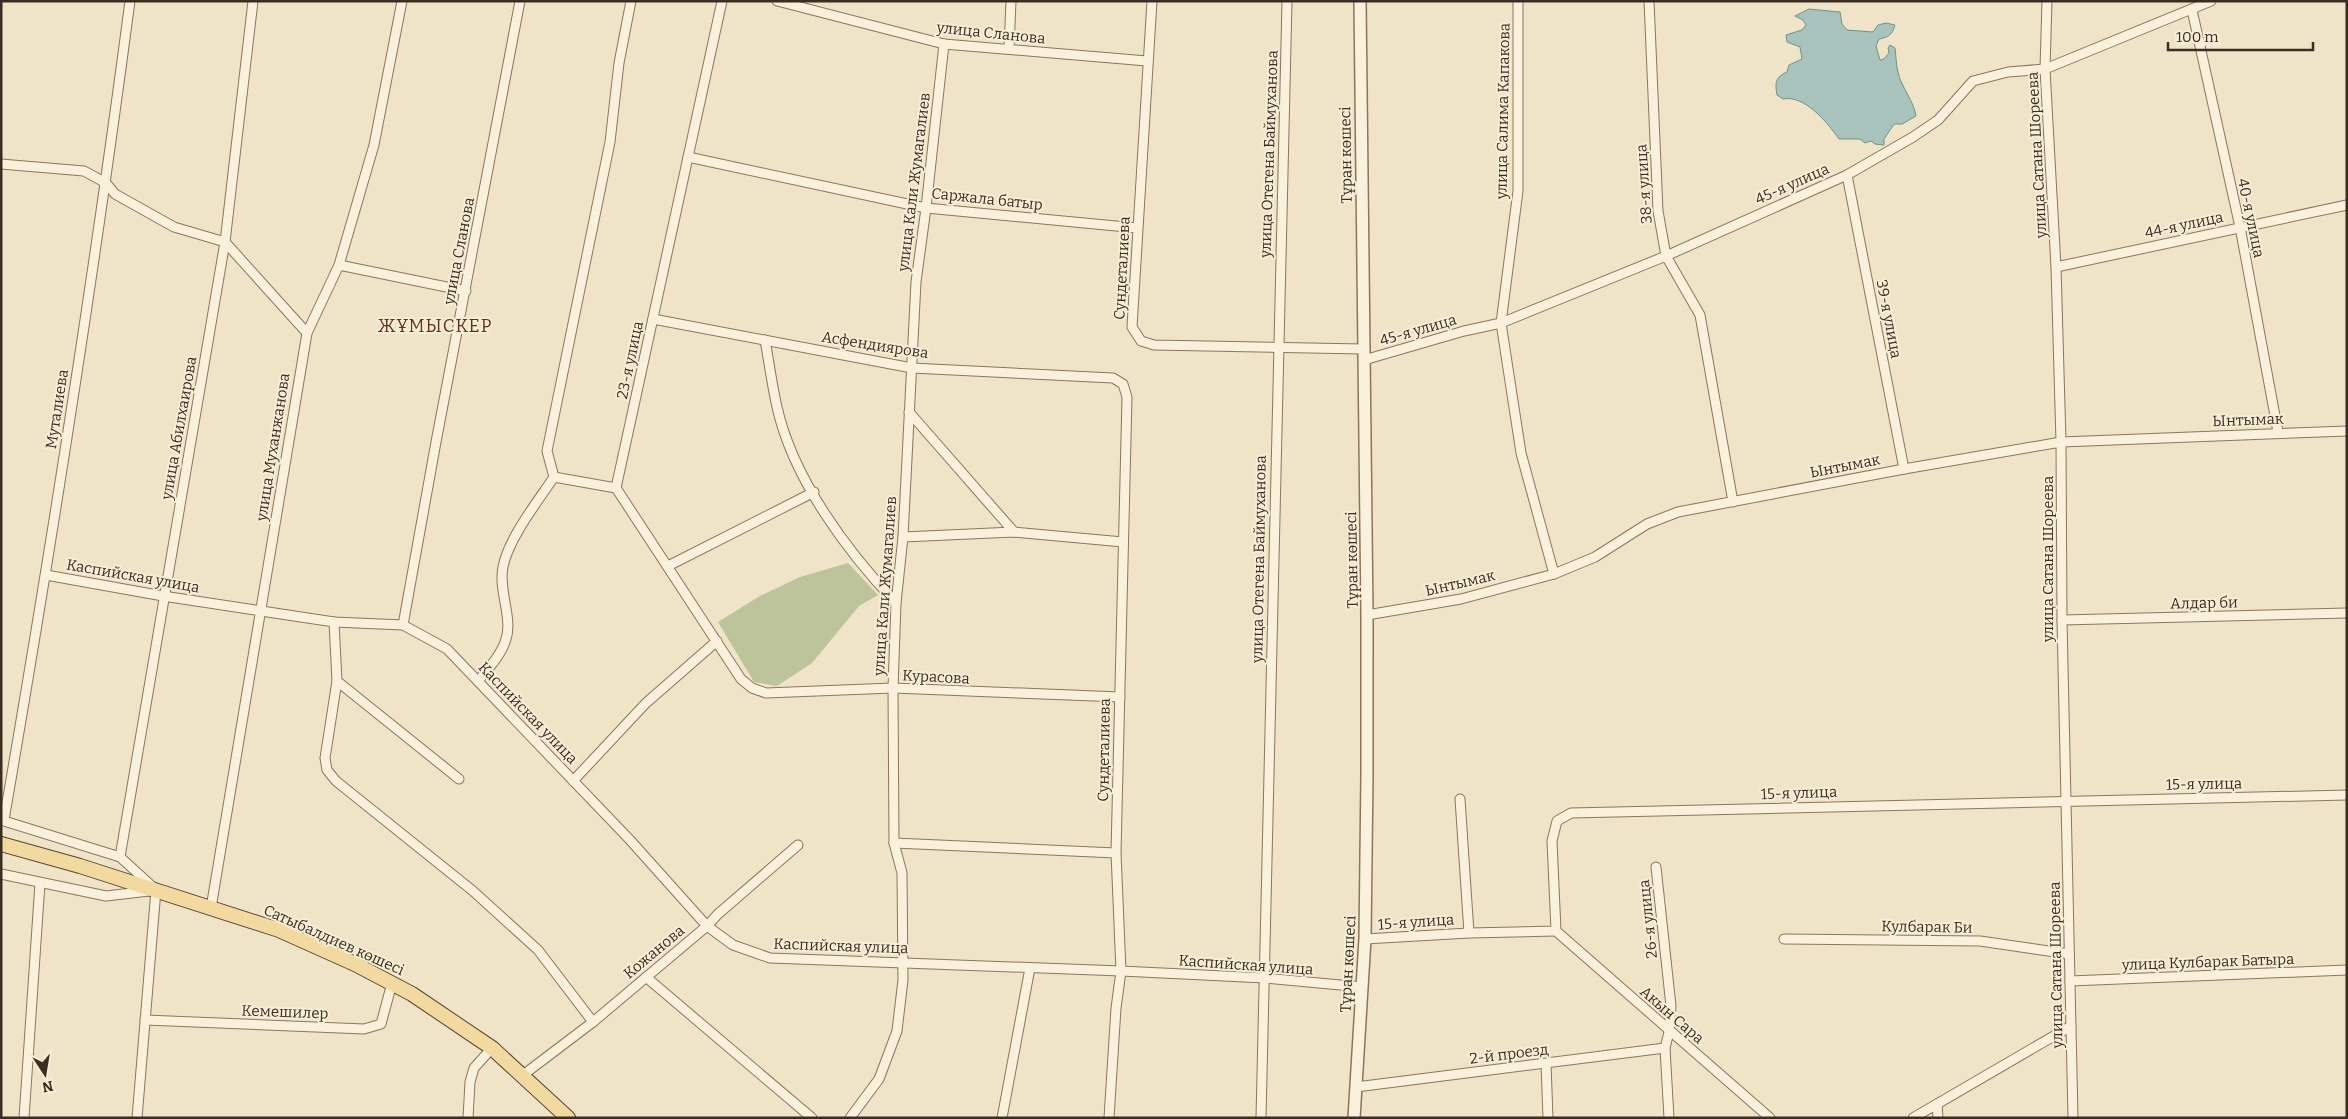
<svg xmlns="http://www.w3.org/2000/svg" width="2348" height="1119" viewBox="0 0 2348 1119" font-family="Bitter,serif">
  <style>
    .cemetery { fill: #bdc39a }
    .water { fill: #a8c3bb; stroke: #6f9289 }
    .lines { fill: none; stroke-linecap: round; stroke-linejoin: round }
    .minor-casing { stroke: #8b765c; stroke-width: 11 }
    .tertiary-casing { stroke: #8b765c; stroke-width: 14 }
    .primary-casing { stroke: #594430; stroke-width: 16 }
    .minor { stroke: #f9f1db; stroke-width: 9 }
    .tertiary { stroke: #f9f1db; stroke-width: 11 }
    .primary { stroke: #f1d9a0; stroke-width: 14 }
    .labels { text-anchor: middle; dominant-baseline: central; stroke-width: 4; stroke-linejoin: round; paint-order: stroke }
    .street-label { font-size: 15px; fill: #3b2e20; stroke: #f6eed7 }
    .quarter-label { font-size: 18px; letter-spacing: 1px; fill: #68301f; stroke: #f6eed7 }
  </style>
  <rect width="100%" height="100%" fill="#efe4c7"/>
  <path class="cemetery" d="M848,563L878,595L859,606L812,663L777,686L754,682L718,622L760,596L800,577Z"/>
  <path class="water" d="M1809,9L1840,12L1842,24L1847,30L1873,32L1878,25L1886,23L1895,25C1892,35 1889,37 1879,39L1876,46L1880,60L1884,59L1889,53L1888,48L1890,45L1895,48C1896,56 1896,64 1898,72C1901,87 1914,101 1916,116L1902,124H1894L1884,139V145L1875,144L1871,141L1865,143L1860,139H1839C1827,122 1805,95 1783,99L1777,95C1775,83 1775,77 1787,72L1789,65L1802,59L1800,47L1787,42L1786,35L1802,30L1806,25L1803,20L1795,16Z"/>
  <g class="lines">
    <defs>
      <g id="minor">
        <path d="M722,1L616,488L741,679L752,688L766,693L893,688L1120,697"/>
        <path d="M777,1L944,44L1147,61"/>
        <path d="M1152,1L1132,327L1141,341L1154,345L1363,349"/>
        <path d="M1518,1V191L1501,323L1521,453L1554,574"/>
        <path d="M1649,1L1658,211L1666,256L1700,315L1733,502"/>
        <path d="M2047,1L2045,69L2056,267L2061,442L2062,620L2073,1118"/>
        <path d="M2192,10L2240,227L2278,432"/>
        <path d="M1009,49L1011,1"/>
        <path d="M688,157L926,208L1137,228"/>
        <path d="M1,164L84,171L106,183L115,194L174,227L225,242L307,333"/>
        <path d="M1847,175L1904,469"/>
        <path d="M339,265L466,291"/>
        <path d="M2056,267L2347,205"/>
        <path d="M653,319L912,368L1113,378L1123,384L1127,397L1116,853L1121,971L1116,1008L1109,1118"/>
        <path d="M765,340C769,362 772,385 777,407C793,479 847,551 896,603"/>
        <path d="M1364,360L1464,331L1501,323L1666,256L1847,175L1913,137L1938,120L1973,81L2008,72L2045,69L2211,1"/>
        <path d="M909,412L1014,532"/>
        <path d="M554,477L547,451L610,142L619,63L631,1"/>
        <path d="M903,537L1014,532L1123,542"/>
        <path d="M668,566L814,492"/>
        <path d="M46,575L163,596L334,622L403,625L447,649L630,840L707,926L733,945L770,958L1121,971L1265,978L1362,987"/>
        <path d="M1367,615L1461,599L1554,574L1595,557L1647,524L1678,512L1904,469L2061,442L2347,431"/>
        <path d="M2062,620L2347,613"/>
        <path d="M334,622L337,681L459,779"/>
        <path d="M403,625L436,442L520,1"/>
        <path d="M337,681L325,758L327,770L336,781L473,891L538,950L593,1022"/>
        <path d="M478,681C488,669 502,654 506,639C513,618 498,590 503,567C508,539 538,501 554,477L616,488"/>
        <path d="M573,781L646,703L717,641"/>
        <path d="M1460,799L1469,933"/>
        <path d="M1,820L120,857L154,888"/>
        <path d="M4,820C51,548 94,275 130,1"/>
        <path d="M894,843L1116,853"/>
        <path d="M120,857L225,242L253,1"/>
        <path d="M1656,867L1671,1006L1669,1032L1665,1048L1669,1118"/>
        <path d="M1,874L106,896L149,891"/>
        <path d="M211,908L307,333L339,265L374,145L402,1"/>
        <path d="M1556,931L1770,1118"/>
        <path d="M1365,939L1469,933L1556,931L1552,841L1557,821L1571,813L2347,795"/>
        <path d="M1784,939L1980,941L2069,954"/>
        <path d="M646,977L812,1118"/>
        <path d="M2070,981L2347,970"/>
        <path d="M145,1020L364,1029L381,1024L392,983"/>
        <path d="M1546,1064L1548,1118"/>
        <path d="M523,1075L593,1022L707,926L718,914L798,845"/>
        <path d="M1356,1087L1665,1048"/>
        <path d="M1937,1104L1938,1118"/>
        <path d="M24,1118L40,883"/>
        <path d="M137,1118L156,890"/>
        <path d="M468,1118L470,1082L474,1068L492,1048"/>
        <path d="M850,1118L879,1079L897,1031L903,980L902,873L894,843L893,688L896,603L903,537L916,282L926,208L944,44"/>
        <path d="M1002,1118L1030,968"/>
        <path d="M1261,1118L1287,1"/>
        <path d="M1913,1118L2071,1026"/>
      </g>
      <path id="tertiary" d="M1354,1118L1365,939L1367,774V615L1360,1"/>
      <path id="primary" d="M1,844L80,866L279,930L355,964L412,994L492,1048L568,1118"/>
    </defs>
    <use href="#minor" class="minor-casing"/>
    <use href="#tertiary" class="tertiary-casing"/>
    <use href="#primary" class="primary-casing"/>
    <use href="#minor" class="minor"/>
    <use href="#tertiary" class="tertiary"/>
    <use href="#primary" class="primary"/>
  </g>
  <g class="labels">
    <g class="street-label">
      <text transform="translate(991 33) rotate(6)">улица Сланова</text>
      <text transform="translate(1503 111) rotate(-89)">улица Салима Капакова</text>
      <text transform="translate(1269 154) rotate(-88)">улица Отегена Баймуханова</text>
      <text transform="translate(1346 155) rotate(-91)">Тұран көшесі</text>
      <text transform="translate(2037 155) rotate(-93)">улица Сатана Шореева</text>
      <text transform="translate(914 182) rotate(-83)">улица Кали Жумагалиев</text>
      <text transform="translate(1644 184) rotate(-94)">38-я улица</text>
      <text transform="translate(1792 184) rotate(-24)">45-я улица</text>
      <text transform="translate(987 199) rotate(6)">Саржала батыр</text>
      <text transform="translate(2251 218) rotate(78)">40-я улица</text>
      <text transform="translate(2184 225) rotate(-12)">44-я улица</text>
      <text transform="translate(459 251) rotate(-79)">улица Сланова</text>
      <text transform="translate(1122 268) rotate(-87)">Сундеталиева</text>
      <text transform="translate(1889 319) rotate(79)">39-я улица</text>
      <text transform="translate(1418 330) rotate(-16)">45-я улица</text>
      <text transform="translate(875 345) rotate(9)">Асфендиярова</text>
      <text transform="translate(630 360) rotate(-78)">23-я улица</text>
      <text transform="translate(57 409) rotate(-81)">Муталиева</text>
      <text transform="translate(2248 420) rotate(-2)">Ынтымак</text>
      <text transform="translate(179 428) rotate(-80)">улица Абилхаирова</text>
      <text transform="translate(273 447) rotate(-81)">улица Муханжанова</text>
      <text transform="translate(1845 466) rotate(-11)">Ынтымак</text>
      <text transform="translate(1259 559) rotate(-89)">улица Отегена Баймуханова</text>
      <text transform="translate(2048 559) rotate(-90)">улица Сатана Шореева</text>
      <text transform="translate(1352 560) rotate(-91)">Тұран көшесі</text>
      <text transform="translate(133 576) rotate(10)">Каспийская улица</text>
      <text transform="translate(1460 583) rotate(-13)">Ынтымак</text>
      <text transform="translate(885 586) rotate(-86)">улица Кали Жумагалиев</text>
      <text transform="translate(2204 603) rotate(-1)">Алдар би</text>
      <text transform="translate(936 677) rotate(3)">Курасова</text>
      <text transform="translate(528 713) rotate(46)">Каспийская улица</text>
      <text transform="translate(1104 750) rotate(-89)">Сундеталиева</text>
      <text transform="translate(2204 784) rotate(-1)">15-я улица</text>
      <text transform="translate(1799 793) rotate(-2)">15-я улица</text>
      <text transform="translate(1648 919) rotate(-96)">26-я улица</text>
      <text transform="translate(1416 922) rotate(-4)">15-я улица</text>
      <text transform="translate(1927 927) rotate(1)">Кулбарак Би</text>
      <text transform="translate(334 940) rotate(24)">Сатыбалдиев көшесі</text>
      <text transform="translate(841 946) rotate(2)">Каспийская улица</text>
      <text transform="translate(654 952) rotate(-40)">Кожанова</text>
      <text transform="translate(2208 962) rotate(-2)">улица Кулбарак Батыра</text>
      <text transform="translate(1348 964) rotate(-87)">Тұран көшесі</text>
      <text transform="translate(1246 965) rotate(4)">Каспийская улица</text>
      <text transform="translate(2056 965) rotate(-91)">улица Сатана Шореева</text>
      <text transform="translate(285 1012) rotate(2)">Кемешилер</text>
      <text transform="translate(1672 1015) rotate(41)">Акын Сара</text>
      <text transform="translate(1509 1054) rotate(-7)">2-й проезд</text>
    </g>
    <g class="quarter-label">
      <text x="435" y="326">ЖҰМЫСКЕР</text>
    </g>
  </g>
  <rect width="2348" height="1119" fill="none" stroke="#3b2e20" stroke-width="5"/>
  <g transform="translate(45 1074) rotate(168)" stroke="#f6eed7" stroke-width="4" paint-order="stroke">
  <path d="M0-4L9 19L0 12L-9 19Z" fill="#3b2e20"/>
  <text y="-8" font-size="14" font-weight="bold" text-anchor="middle" fill="#3b2e20">N</text>
  </g>
  <path d="M2168 42v8h145v-8" fill="none" stroke="#3b2e20" stroke-width="2.5"/>
  <text x="2176" y="42" font-size="15" fill="#3b2e20" stroke="#f6eed7" stroke-width="4" paint-order="stroke">100 m</text>
</svg>
